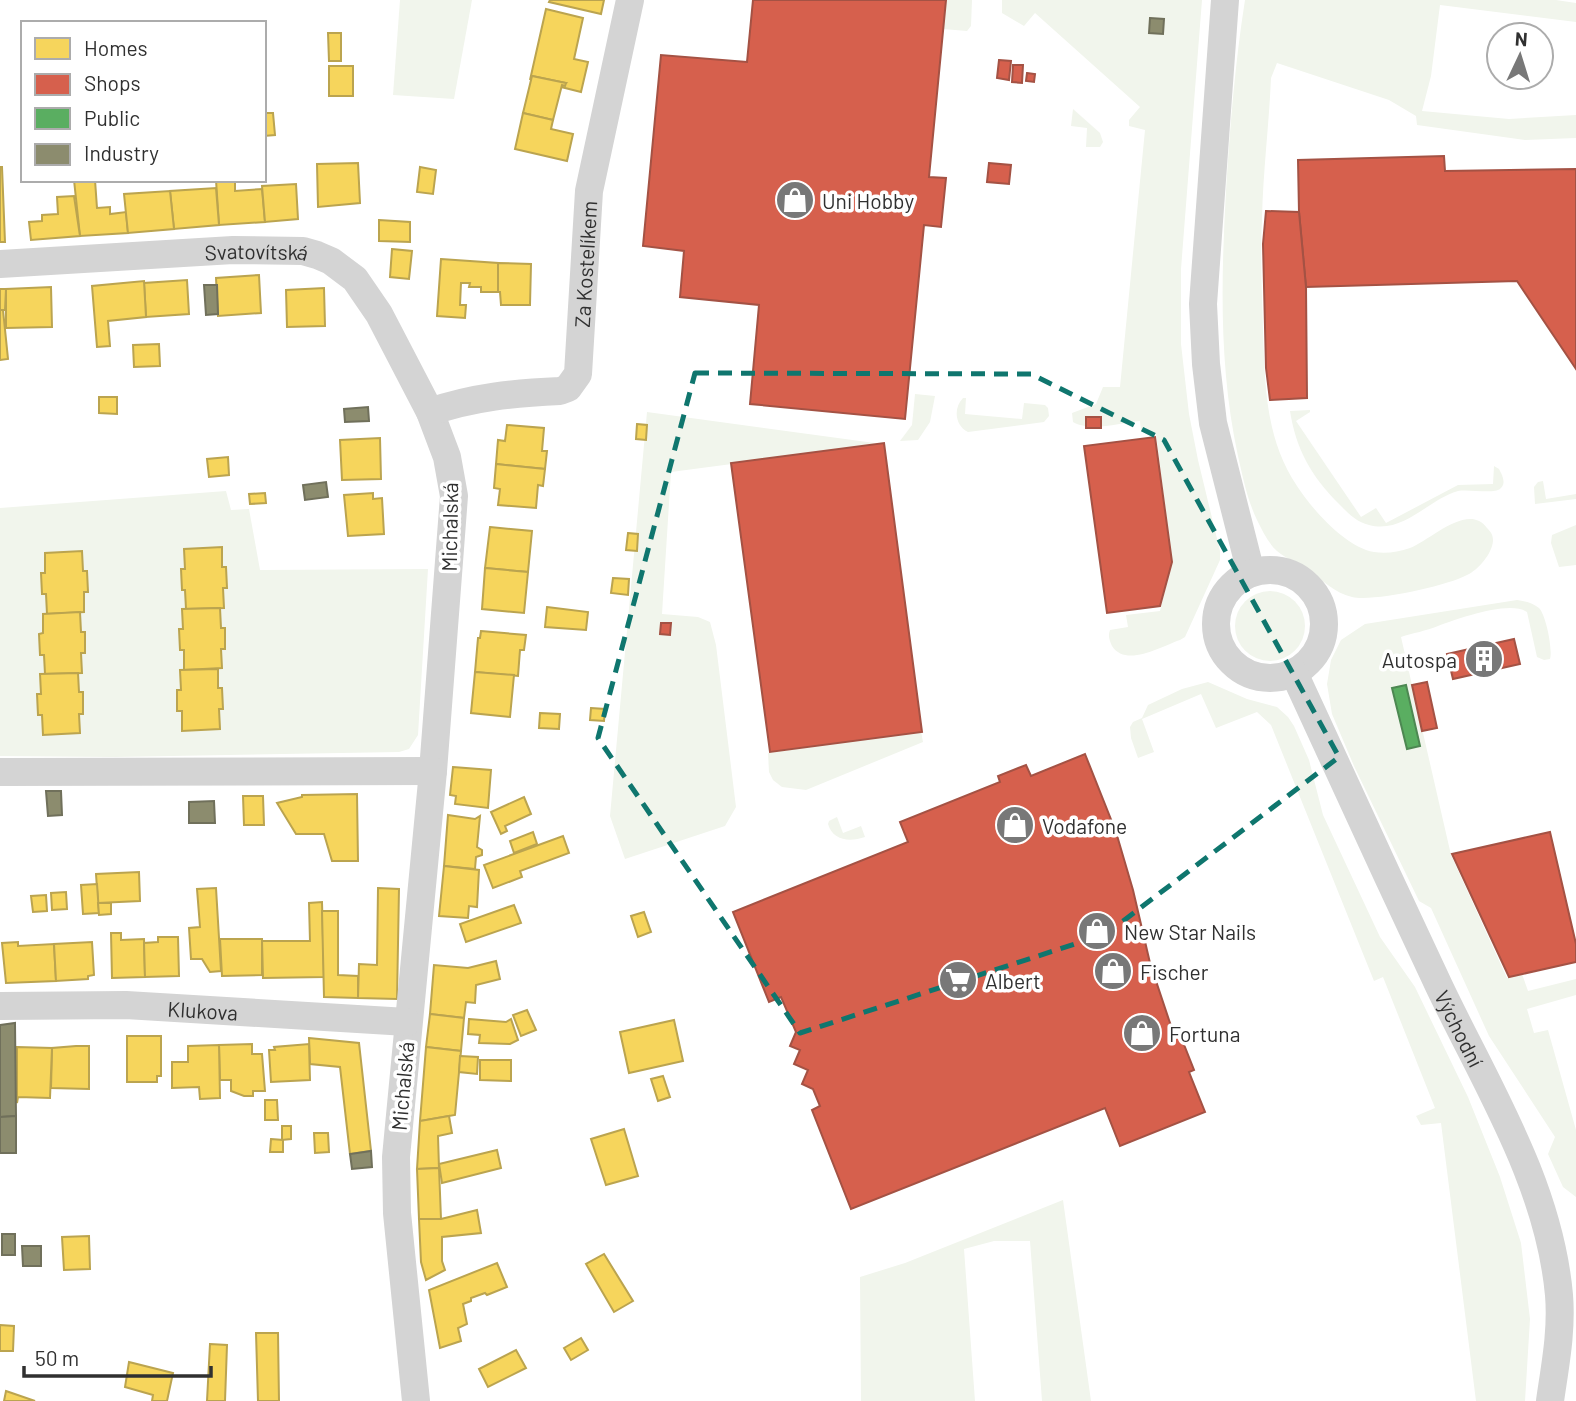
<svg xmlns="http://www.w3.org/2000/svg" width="1576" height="1401" viewBox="0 0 1576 1401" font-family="Barlow,sans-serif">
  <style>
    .green { fill: #f1f5ec }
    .homes { fill: #f6d55c; stroke: #bba44f; stroke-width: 2 }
    .shops { fill: #d6604d; stroke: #a45244; stroke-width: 2 }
    .public { fill: #5aae61; stroke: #4d8852; stroke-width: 2 }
    .industry { fill: #8c8c6e; stroke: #70705b; stroke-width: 2 }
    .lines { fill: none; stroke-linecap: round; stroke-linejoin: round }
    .minor { stroke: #d4d4d4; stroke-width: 28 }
    .marked { fill: none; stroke: #0f766e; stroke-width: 5; stroke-dasharray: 14 9; stroke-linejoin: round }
    .labels { text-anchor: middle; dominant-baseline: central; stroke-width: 7; stroke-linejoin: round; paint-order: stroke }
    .poi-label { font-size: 21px; fill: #303030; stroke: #fff; text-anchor: start }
    .street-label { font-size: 21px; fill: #303030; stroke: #fff }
  </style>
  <rect width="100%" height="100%" fill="#fff"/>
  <g class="green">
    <path d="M400,0H472L454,99L393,95Z"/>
    <path d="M946,0H972L971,26L967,31L943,29Z"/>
    <path d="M1002,0H1202L1181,269V344L1189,414L1198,460L1220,551V560L1185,637L1180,640C1162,646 1126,668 1112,646C1109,640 1108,635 1110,630L1128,627L1126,615L1160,611L1172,562L1156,434L1151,435L1150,430L1141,431L1140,421C1120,423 1090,432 1073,422L1072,413L1096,404L1103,387H1120L1145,130L1129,126V120L1140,107L1035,13L1024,26L1002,13Z"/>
    <path d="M1245,0H1556L1576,3V22L1440,5L1431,76L1422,111L1509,119L1576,115V138L1525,140L1417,125L1416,116L1389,100L1277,63L1271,78C1269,125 1263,172 1262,219C1260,255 1262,293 1263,330C1265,385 1265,438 1297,486C1312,509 1345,547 1374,552C1386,554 1398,552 1410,548C1431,540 1468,502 1487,528C1491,532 1493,535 1493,541C1492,554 1478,570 1467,575C1447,586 1373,602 1352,597C1334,593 1323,580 1308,570C1298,563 1286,559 1277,551C1268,543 1262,530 1257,520C1247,499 1243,478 1238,456C1219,368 1221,281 1226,191C1230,127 1235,63 1245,0Z"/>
    <path d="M1073,109L1100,133L1103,142L1100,147H1086L1087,128L1071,126Z"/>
    <path d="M915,394L935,396L930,422L918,440L900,441L912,425Z"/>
    <path d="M963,398H966L965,414L1022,419L1024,403L1045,405L1048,408L1049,416L1044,422L968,432C955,426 953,408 963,398Z"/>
    <path d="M1310,410V412L1296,421L1361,517L1376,508L1386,523L1458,485L1493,484L1494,466L1499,469C1502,475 1507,483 1500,489C1494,494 1468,489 1458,491C1427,500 1404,534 1369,525C1356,522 1348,513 1339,504C1311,476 1296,449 1290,411Z"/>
    <path d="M647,412L882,444L671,472L662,614L698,617L710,622L716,645L736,807L725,826L625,859L610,816Z"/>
    <path d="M1543,481L1546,499L1576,494V499L1535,504L1534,487L1538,482Z"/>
    <path d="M226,491L231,510L249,509L260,570L428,569L418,735L409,749L399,752L114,757L0,756V508Z"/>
    <path d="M1576,525V565L1559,567L1551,543L1552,535Z"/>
    <circle cx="1270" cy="626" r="35"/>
    <path d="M1517,600C1525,601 1533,603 1539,608C1546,615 1553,650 1550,659L1544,660L1537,657L1527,612C1509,600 1458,619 1438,626C1426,631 1413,633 1401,637L1451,855L1507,978L1522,974L1528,991L1576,979V995L1527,1009L1534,1033L1548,1030L1576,1130V1197L1563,1187L1548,1154L1555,1137L1489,1036L1431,908L1419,901L1354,766L1332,714L1327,684L1331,660L1341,640L1365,624Z"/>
    <path d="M1208,682L1247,699L1277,707L1288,717L1294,726L1309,760L1323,815L1380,937L1415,987L1468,1097L1500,1177L1521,1243L1530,1319L1525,1401H1476L1441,1123L1421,1125L1416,1116L1435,1108L1383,977L1374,981L1271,725L1257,712L1216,728L1201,694L1142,719L1154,752L1138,758L1131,738L1130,727L1133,722L1142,718L1148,705L1182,689Z"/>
    <path d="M921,731L923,742L806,790L782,787L773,780L769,772L768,753Z"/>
    <path d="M837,817L843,833L861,826L865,837C850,842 833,841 828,824L829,821Z"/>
    <path d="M1063,1200L1091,1401H1042L1030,1241H994L964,1249L975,1401H861L860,1277L905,1263Z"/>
  </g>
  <g class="homes">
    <path d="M550,0H604L601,14L549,2Z"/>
    <path d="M546,9L583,18L574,59L588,62L581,92L561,87L566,83L532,76L530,80Z"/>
    <path d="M328,33H341V61H329Z"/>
    <rect x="329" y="66" width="24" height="30"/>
    <path d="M532,76L566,83L565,86L562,85L553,120L523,113Z"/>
    <path d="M264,113H273L275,135L264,136Z"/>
    <path d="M523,113L553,120L551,129L573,134L567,161L515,149Z"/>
    <path d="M358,163L360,203L318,207L317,164Z"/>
    <path d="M0,167H2L5,242H0Z"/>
    <path d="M420,167L436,170L433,194L417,192Z"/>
    <path d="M74,180H95L97,208L110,207V214L126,212L128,233L80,236Z"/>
    <path d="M216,180H235V191L262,189L265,222L219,225Z"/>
    <path d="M296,184L298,219L265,222L262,186Z"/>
    <path d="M216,188L219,225L174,229L170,191Z"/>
    <path d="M170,191L174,229L128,233L124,194Z"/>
    <path d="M74,196L80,236L31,240L29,222L42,221V215L58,214L57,197Z"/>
    <path d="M379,220L410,222V242L379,241Z"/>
    <path d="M392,249L412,251L409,279L390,277Z"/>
    <path d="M441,259L498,263V292H481V287H469L470,283H461L460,305H466L465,318L437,316Z"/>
    <path d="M498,263L531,264L530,305H501L500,292H498Z"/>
    <path d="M259,275L261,313L218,316L216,278Z"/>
    <path d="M187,280L189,314L146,317L144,283Z"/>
    <path d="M144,281L146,317L108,321L110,346L97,347L92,286Z"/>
    <path d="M51,287L52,327L6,328V289Z"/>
    <path d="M324,288L325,326L287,327L286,290Z"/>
    <path d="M0,289H6L5,310L0,311Z"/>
    <path d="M0,310H3L8,359L0,360Z"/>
    <path d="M159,344L160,366L134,367L133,345Z"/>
    <path d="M99,397H117V414L99,413Z"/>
    <path d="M637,424L647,425L646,440L636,439Z"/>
    <path d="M507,425L544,428L542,451H547L545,469L496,464L498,440L505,441Z"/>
    <path d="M380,438L381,479L342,480L340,440Z"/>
    <path d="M228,457L229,475L209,477L207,459Z"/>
    <path d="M496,464L545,469L543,486L538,485L536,508L498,505L500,489L494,488Z"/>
    <path d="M265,493L266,503L250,504L249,494Z"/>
    <path d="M373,493V499L382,498L384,534L348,536L344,495Z"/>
    <path d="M490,527L532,531L528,572L485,568Z"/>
    <path d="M628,533L638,534L637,551L626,550Z"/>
    <path d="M222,547V567H226L227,588H223L224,608L186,609L185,590H182L181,569H185L184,549Z"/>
    <path d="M82,551L83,571H87L88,592H84V612L47,614L46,594H42L41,573H45V553Z"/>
    <path d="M485,568L528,572L524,613L482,609Z"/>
    <path d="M613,578L629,579L628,595L611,593Z"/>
    <path d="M547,607L588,612L586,630L545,627Z"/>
    <path d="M220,608L221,628H225V649H221L222,668L184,670V650H180L179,629H183L182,609Z"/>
    <path d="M80,612L81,632H85V653H81L82,673L45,674L44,655H40L39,634L43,633V614Z"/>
    <path d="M481,631L526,635L524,650H520L518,676L475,672L478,638H480Z"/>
    <path d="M218,669V688H222L223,709H219L220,729L182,731V711H177V690H181L180,670Z"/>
    <path d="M475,672L514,675L510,717L471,713Z"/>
    <path d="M78,673L79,692H83V714H79L80,733L43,735L42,715H38L37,694H41L40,674Z"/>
    <path d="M591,708L605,709L604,721L590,720Z"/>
    <path d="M540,713L560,714L559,729L539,728Z"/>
    <path d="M453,767L491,770L488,808L455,804L456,796L450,795Z"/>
    <path d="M357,794L358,861H332L324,834H296L277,803L302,797V795Z"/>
    <path d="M243,796H263L264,825H244Z"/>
    <path d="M524,797L531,814L505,826L507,831L501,834L491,812Z"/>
    <path d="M448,815L475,819L480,816L477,847L482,850V855L476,857L475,869L444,866Z"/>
    <path d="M533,832L537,844L514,853L510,841Z"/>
    <path d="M563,836L569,853L520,871L522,877L493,888L484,865Z"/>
    <path d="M444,866L479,870L477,907L469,906L468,918L439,916Z"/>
    <path d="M139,872L140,901L98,903L96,874Z"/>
    <path d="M97,884L99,913L83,914L81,885Z"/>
    <path d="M216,888L221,971L210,972L202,959H191L189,928L200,927L197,889Z"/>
    <path d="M378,888L399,889L397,999L358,998L359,964L377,965Z"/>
    <path d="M66,892L67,909L52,910L51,893Z"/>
    <path d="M46,895L47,911L33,912L31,896Z"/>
    <path d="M322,902L324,977L263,978L262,941H310L309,903Z"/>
    <path d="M98,903H111V914L99,915Z"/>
    <path d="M514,905L521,923L466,942L460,924Z"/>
    <path d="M322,911H338V975L358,976V998L324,997Z"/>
    <path d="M644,912L651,932L638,937L631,916Z"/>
    <path d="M111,933H121V940L144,939L145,977L112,978Z"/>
    <path d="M158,937H178L179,976L145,977L144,943L158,942Z"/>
    <path d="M220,939H262V975L222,976Z"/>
    <path d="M18,942V946L54,944L56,981L6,983L2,943Z"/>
    <path d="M92,942L94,975L88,976V979L56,981L54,944Z"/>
    <path d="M496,961L500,979L476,985L475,1003L466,1002L464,1018L430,1014L434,965L468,968Z"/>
    <path d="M527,1010L536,1030L521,1036L513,1015Z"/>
    <path d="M430,1014L464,1018L461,1051L426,1047Z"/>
    <path d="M469,1019L506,1022L511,1019L518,1040L510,1044L479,1043L480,1035L468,1034Z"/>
    <path d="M674,1020L683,1061L629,1073L620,1032Z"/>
    <path d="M127,1036H161V1076H157V1082H127Z"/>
    <path d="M309,1038L359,1043L371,1151L350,1154L340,1067L310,1064Z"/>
    <path d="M252,1044V1054H262L265,1091H253V1096H244L231,1091V1080H220L219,1045Z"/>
    <path d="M309,1044L310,1080L271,1082L269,1050H275L274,1047Z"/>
    <path d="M219,1045L220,1098L200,1099L199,1087L172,1088V1062H188V1046Z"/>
    <path d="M76,1046H89V1089L51,1088L52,1048Z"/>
    <path d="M17,1047L52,1048L50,1098L18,1097L17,1103Z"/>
    <path d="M426,1047L461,1051L455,1115L420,1121Z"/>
    <path d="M460,1056L478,1057L477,1074L459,1072Z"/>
    <path d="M480,1060H511V1081L480,1080Z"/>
    <path d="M663,1076L670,1097L658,1101L651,1079Z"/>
    <path d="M265,1100H277L278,1120H265Z"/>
    <path d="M449,1116L452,1133L438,1136L439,1168L417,1169L420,1121Z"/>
    <path d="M282,1126H291V1139L282,1140Z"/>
    <path d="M624,1129L638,1176L606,1185L591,1139Z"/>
    <path d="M314,1133H328L329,1152L315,1153Z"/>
    <path d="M271,1139L283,1140V1152H270Z"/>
    <path d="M497,1150L501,1168L442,1183L439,1164Z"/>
    <path d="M439,1168L441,1219H419L417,1169Z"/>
    <path d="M477,1210L481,1233L442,1237V1261L445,1270L426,1280L421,1262L419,1219H441Z"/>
    <path d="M89,1236L90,1269L64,1270L62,1237Z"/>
    <path d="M604,1254L633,1301L614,1312L586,1264Z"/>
    <path d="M497,1263L507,1287L487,1295L485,1293L471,1298V1301L463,1304L467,1324L458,1328L461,1341L440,1348L429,1290Z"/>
    <path d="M0,1325L14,1326L13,1351H0Z"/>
    <path d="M256,1333H278L279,1401H258Z"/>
    <path d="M581,1338L588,1350L571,1360L564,1348Z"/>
    <path d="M210,1344L227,1345L225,1401H207Z"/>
    <path d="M516,1350L526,1368L488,1387L479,1369Z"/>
    <path d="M129,1362L173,1373L167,1401H152L153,1395L125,1387Z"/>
    <path d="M6,1391L35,1401H4Z"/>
  </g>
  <g class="shops">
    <path d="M753,0H946L929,177L946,178L941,227L924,225L905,419L750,404L759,305L680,297L684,251L643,246L661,55L747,62Z"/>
    <path d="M999,60L1011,61L1009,80L997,78Z"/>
    <path d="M1013,65H1023L1022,83L1012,82Z"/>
    <path d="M1027,73L1035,74L1034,82L1026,81Z"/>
    <path d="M1444,156L1445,171L1576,169V369L1517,281L1306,287L1299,212L1298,160Z"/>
    <path d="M989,163L1011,165L1009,184L987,182Z"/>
    <path d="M1266,211L1299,212L1306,287L1307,398L1270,400L1266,368L1263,244Z"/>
    <rect x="1086" y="417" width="15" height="11"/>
    <path d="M1155,437L1172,562L1160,606L1107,613L1084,446Z"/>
    <path d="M884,443L922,732L770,752L731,463Z"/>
    <path d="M661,623H671L670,635L660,634Z"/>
    <path d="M1514,639L1520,664L1453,679L1447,654Z"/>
    <path d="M1427,682L1437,728L1422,731L1412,685Z"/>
    <path d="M1085,754L1116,832L1133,890L1150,963L1169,1020L1174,1034L1179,1032L1194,1070L1189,1072L1205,1112L1120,1146L1105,1108L851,1209L812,1110L820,1106L813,1089L802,1084L808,1070L794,1064L800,1050L790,1046L796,1032L781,997L769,1002L733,912L908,842L900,822L1000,782L998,776L1026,765L1031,776Z"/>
    <path d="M1550,832L1576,944V962L1509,977L1452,854Z"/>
  </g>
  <path class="public" d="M1406,685L1420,746L1407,749L1392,688Z"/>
  <g class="industry">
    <path d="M1150,18L1164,19L1163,34L1149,33Z"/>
    <path d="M204,285H217L218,314L206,315Z"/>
    <path d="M368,407L369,421L345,422L344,409Z"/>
    <path d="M326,482L328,497L305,500L303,485Z"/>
    <path d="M46,791H61L62,815L48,816Z"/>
    <path d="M214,801L215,823H189V802Z"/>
    <path d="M15,1023L16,1116L0,1117V1025Z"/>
    <path d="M16,1116V1153H0V1117Z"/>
    <path d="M371,1151L372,1167L352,1169L350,1154Z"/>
    <rect x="2" y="1234" width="13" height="21"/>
    <path d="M22,1246H41V1266H23Z"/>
  </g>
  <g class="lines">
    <g class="minor">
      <path d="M1225,0L1203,304L1206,364L1213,423L1251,573"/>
      <path id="s1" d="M0,264L233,250L303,251L317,255L331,261L355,279L379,314L430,412L447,457L454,496L433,771L396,1157L397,1213L416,1401"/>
      <path id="s2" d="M430,412C473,397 515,393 560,391L568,388L578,374L589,191L630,0"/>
      <circle cx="1270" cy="624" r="54"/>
      <path id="s3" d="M1294,673C1342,777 1390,882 1439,986C1486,1085 1549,1183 1559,1295C1562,1331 1555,1366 1550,1401"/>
      <path d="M0,772L433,771"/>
      <path id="s4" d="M0,1006L126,1005L407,1022"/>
    </g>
  </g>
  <path class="marked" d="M695,373L1031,374L1164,440L1339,757L1106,934L800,1033L598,738Z"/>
  <defs>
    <symbol id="shop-disc" viewBox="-11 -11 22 22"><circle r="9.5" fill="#787878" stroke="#fff"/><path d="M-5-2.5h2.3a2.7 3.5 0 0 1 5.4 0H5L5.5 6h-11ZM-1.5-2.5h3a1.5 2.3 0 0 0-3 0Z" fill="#fff"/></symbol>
    <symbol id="building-disc" viewBox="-11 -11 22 22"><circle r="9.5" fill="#787878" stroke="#fff"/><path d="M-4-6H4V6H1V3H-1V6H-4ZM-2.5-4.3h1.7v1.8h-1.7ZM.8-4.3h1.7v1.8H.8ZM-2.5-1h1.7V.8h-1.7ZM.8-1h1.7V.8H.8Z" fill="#fff"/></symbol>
    <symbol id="supermarket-disc" viewBox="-11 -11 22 22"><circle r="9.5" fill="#787878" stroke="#fff"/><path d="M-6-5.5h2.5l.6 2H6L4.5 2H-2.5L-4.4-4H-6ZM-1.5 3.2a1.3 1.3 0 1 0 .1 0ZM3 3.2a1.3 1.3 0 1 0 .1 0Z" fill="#fff"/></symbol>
  </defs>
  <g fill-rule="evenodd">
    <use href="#shop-disc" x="773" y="178" width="44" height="44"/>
    <use href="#building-disc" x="1462" y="637" width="44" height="44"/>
    <use href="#shop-disc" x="993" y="803" width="44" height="44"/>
    <use href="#shop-disc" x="1075" y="909" width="44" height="44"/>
    <use href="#shop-disc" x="1091" y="949" width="44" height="44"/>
    <use href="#supermarket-disc" x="936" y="958" width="44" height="44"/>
    <use href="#shop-disc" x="1120" y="1011" width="44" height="44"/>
  </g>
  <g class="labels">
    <g class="poi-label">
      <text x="822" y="200">Uni Hobby</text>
      <text x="1457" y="659" text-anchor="end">Autospa</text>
      <text x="1042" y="825">Vodafone</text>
      <text x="1124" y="931">New Star Nails</text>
      <text x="1140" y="971">Fischer</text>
      <text x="985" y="980">Albert</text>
      <text x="1169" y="1033">Fortuna</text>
    </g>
    <g class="street-label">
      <text stroke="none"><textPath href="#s1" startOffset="257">Svatovítská</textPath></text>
      <text stroke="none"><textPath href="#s2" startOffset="268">Za Kostelíkem</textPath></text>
      <text transform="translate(449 527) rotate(-89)">Michalská</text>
      <text stroke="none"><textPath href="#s4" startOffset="203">Klukova</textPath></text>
      <text stroke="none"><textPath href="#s3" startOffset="392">Východní</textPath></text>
      <text transform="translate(402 1086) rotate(-85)">Michalská</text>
    </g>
  </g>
  <rect x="21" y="21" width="245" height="161" fill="#ffffff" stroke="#acacac" stroke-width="2"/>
  <rect x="35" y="38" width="35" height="21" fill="#f6d55c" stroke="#acacac" stroke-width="2"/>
  <text x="84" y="56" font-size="21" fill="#303030">Homes</text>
  <rect x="35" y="74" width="35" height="21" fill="#d6604d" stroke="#acacac" stroke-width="2"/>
  <text x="84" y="91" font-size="21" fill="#303030">Shops</text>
  <rect x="35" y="108" width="35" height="21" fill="#5aae61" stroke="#acacac" stroke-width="2"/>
  <text x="84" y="126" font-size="21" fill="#303030">Public</text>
  <rect x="35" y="144" width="35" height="21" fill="#8c8c6e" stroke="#acacac" stroke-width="2"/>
  <text x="84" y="161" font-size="21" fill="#303030">Industry</text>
  <g transform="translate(1520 56) rotate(4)"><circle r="33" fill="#ffffff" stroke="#acacac" stroke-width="2"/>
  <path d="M0-5L12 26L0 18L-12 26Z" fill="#787878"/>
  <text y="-10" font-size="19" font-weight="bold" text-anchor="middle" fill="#303030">N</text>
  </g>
  <path d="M24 1366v10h187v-10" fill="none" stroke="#303030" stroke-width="3.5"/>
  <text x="35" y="1366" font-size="21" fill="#303030" stroke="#ffffff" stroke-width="5" paint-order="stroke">50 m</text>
</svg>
